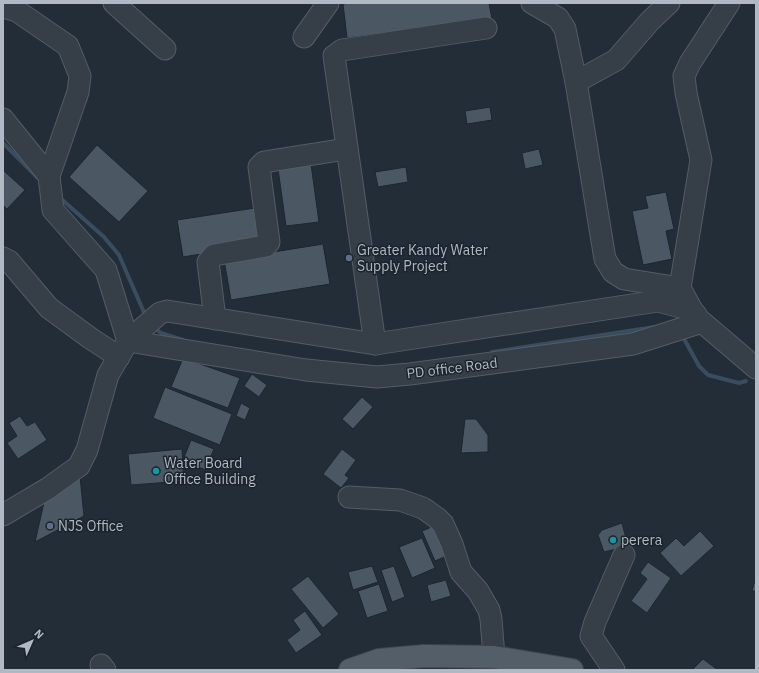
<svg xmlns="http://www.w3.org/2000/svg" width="759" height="673" viewBox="0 0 759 673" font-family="'IBM Plex Sans',sans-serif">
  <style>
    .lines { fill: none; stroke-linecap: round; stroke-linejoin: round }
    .stream { stroke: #394c60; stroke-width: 4 }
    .building { fill: #4b5763; stroke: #1d262f }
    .minor-casing { stroke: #545d66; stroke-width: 23 }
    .major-casing { stroke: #3f4851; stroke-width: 24 }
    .minor { stroke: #363f48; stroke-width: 21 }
    .major { stroke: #545e68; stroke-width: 22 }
    .service-dot { fill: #5c6f8a; stroke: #1b242c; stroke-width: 1.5 }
    .culture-dot { fill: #0f9aa8; stroke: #1b242c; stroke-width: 1.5 }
    .labels { text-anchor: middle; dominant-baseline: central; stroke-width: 3; stroke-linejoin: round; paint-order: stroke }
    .poi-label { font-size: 14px; fill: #b1bac4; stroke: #1b242c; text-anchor: start }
    .street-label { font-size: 14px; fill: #b1bac4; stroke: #1b242c }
  </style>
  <rect width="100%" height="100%" fill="#222d37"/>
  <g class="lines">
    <g class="stream">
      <path d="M3,143L38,178"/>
      <path d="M59,197L104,237L119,255L146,317"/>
      <path d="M153,327L161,333L183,340"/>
      <path d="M683,337L699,366L708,375L739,383L746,381"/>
      <path d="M492,352L654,327"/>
    </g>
  </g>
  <g class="building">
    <path d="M350,3H489L492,19L347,38L343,4Z"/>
    <path d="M490,107L492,120L467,124L465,111Z"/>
    <path d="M97,145L148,191L119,222L69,177Z"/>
    <path d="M539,149L543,165L525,169L522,153Z"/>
    <path d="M311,164L319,222L286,226L278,169Z"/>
    <path d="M406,167L408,182L378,187L375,172Z"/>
    <path d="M3,170L25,190L7,209L3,205Z"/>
    <path d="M666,192L674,229L666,231L672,259L643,265L632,211L648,208L645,196Z"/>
    <path d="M255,208L261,244L183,257L177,220Z"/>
    <path d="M323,244L330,284L231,300L224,260Z"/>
    <path d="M183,358L240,378L228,408L171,387Z"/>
    <path d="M252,374L267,385L259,397L244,386Z"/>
    <path d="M165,387L232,414L220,445L153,418Z"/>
    <path d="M362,397L373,407L353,429L342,419Z"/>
    <path d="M241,403L250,408L245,420L236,416Z"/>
    <path d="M20,416L27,426L35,422L47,440L18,459L7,443L17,436L9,423Z"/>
    <path d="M465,419H476L488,435V452L461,453Z"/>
    <path d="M191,440L214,449L205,470L183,460Z"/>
    <path d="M182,449L184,481L131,485L128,454Z"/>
    <path d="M342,449L356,460L345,475L349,478L341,488L323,474Z"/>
    <path d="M79,466L84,516L35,542L47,489Z"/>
    <path d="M622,523L628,546L604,552L598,535L602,530Z"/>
    <path d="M439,524L451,554L435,561L422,531Z"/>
    <path d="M700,531L714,546L681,576L660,553L676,538L684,546Z"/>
    <path d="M422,538L435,568L412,578L399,547Z"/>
    <path d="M648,562L671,578L647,613L631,601L647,579L640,573Z"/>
    <path d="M372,566L378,582L353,590L348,572Z"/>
    <path d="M394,566L405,597L392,602L381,570Z"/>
    <path d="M308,576L339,614L323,628L291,589Z"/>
    <path d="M756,577V591H752Z"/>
    <path d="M446,580L451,596L431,602L427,585Z"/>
    <path d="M379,584L388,611L367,618L358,591Z"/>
    <path d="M305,611L322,635L296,653L287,640L300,630L293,620Z"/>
    <path d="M703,659L718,670H692Z"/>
  </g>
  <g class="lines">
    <defs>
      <g id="minor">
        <path d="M114,3L165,49"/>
        <path d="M532,3L558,18L565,29L576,82L605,259L613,272L624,279L680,288L692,310L697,316"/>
        <path d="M3,7L17,11L68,46L80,76L78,92L49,176L53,210L106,270L128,341"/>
        <path d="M304,37L328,3"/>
        <path d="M576,82L616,60L650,21L669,3"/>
        <path d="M3,119L49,176"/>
        <path d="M3,258L9,261L49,308L90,338L119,357"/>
        <path d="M680,288L701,160L686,93L684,76L690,63L729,3"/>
        <path d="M215,319L208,262L214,255L266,246L269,242L259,167L264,162L346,149"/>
        <path d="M128,341L306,370L377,377L410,374L633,344L702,322L756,368"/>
        <path d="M375,344L334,56L342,50L486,28"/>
        <path d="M349,497L400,500L423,508L437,518L443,524L452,544L461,572L478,591L489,610L491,619L494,657"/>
        <path d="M3,515L47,489L79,466L87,450L108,375L128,341L160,313L167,311L375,344L658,301L692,310"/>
        <path d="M101,665L105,670"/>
        <path d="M614,670L591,636L595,622L624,555"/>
      </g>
      <path id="major" d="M350,670L379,660L424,656L494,657L572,670"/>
    </defs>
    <use href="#minor" class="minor-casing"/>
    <use href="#major" class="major-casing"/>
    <use href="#minor" class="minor"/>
    <use href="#major" class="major"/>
  </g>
  <g class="service-dot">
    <circle cx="349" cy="258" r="4"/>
    <circle cx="50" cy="526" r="4"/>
  </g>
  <g class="culture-dot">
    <circle cx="156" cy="471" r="4"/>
    <circle cx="613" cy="540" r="4"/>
  </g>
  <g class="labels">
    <g class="poi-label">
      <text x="357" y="250">Greater Kandy Water<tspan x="357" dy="16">Supply Project</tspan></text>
      <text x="164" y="463">Water Board<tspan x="164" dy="16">Office Building</tspan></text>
      <text x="58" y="526">NJS Office</text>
      <text x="621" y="540">perera</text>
    </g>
    <g class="street-label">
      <text transform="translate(452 368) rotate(-7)">PD office Road</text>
    </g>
  </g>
  <rect width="759" height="673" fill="none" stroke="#b1bac4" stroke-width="8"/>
  <g transform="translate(32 641) rotate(45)" stroke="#1b242c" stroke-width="3" paint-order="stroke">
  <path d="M0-3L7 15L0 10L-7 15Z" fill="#b1bac4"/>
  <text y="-6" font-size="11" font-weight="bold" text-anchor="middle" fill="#b1bac4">N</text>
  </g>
</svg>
